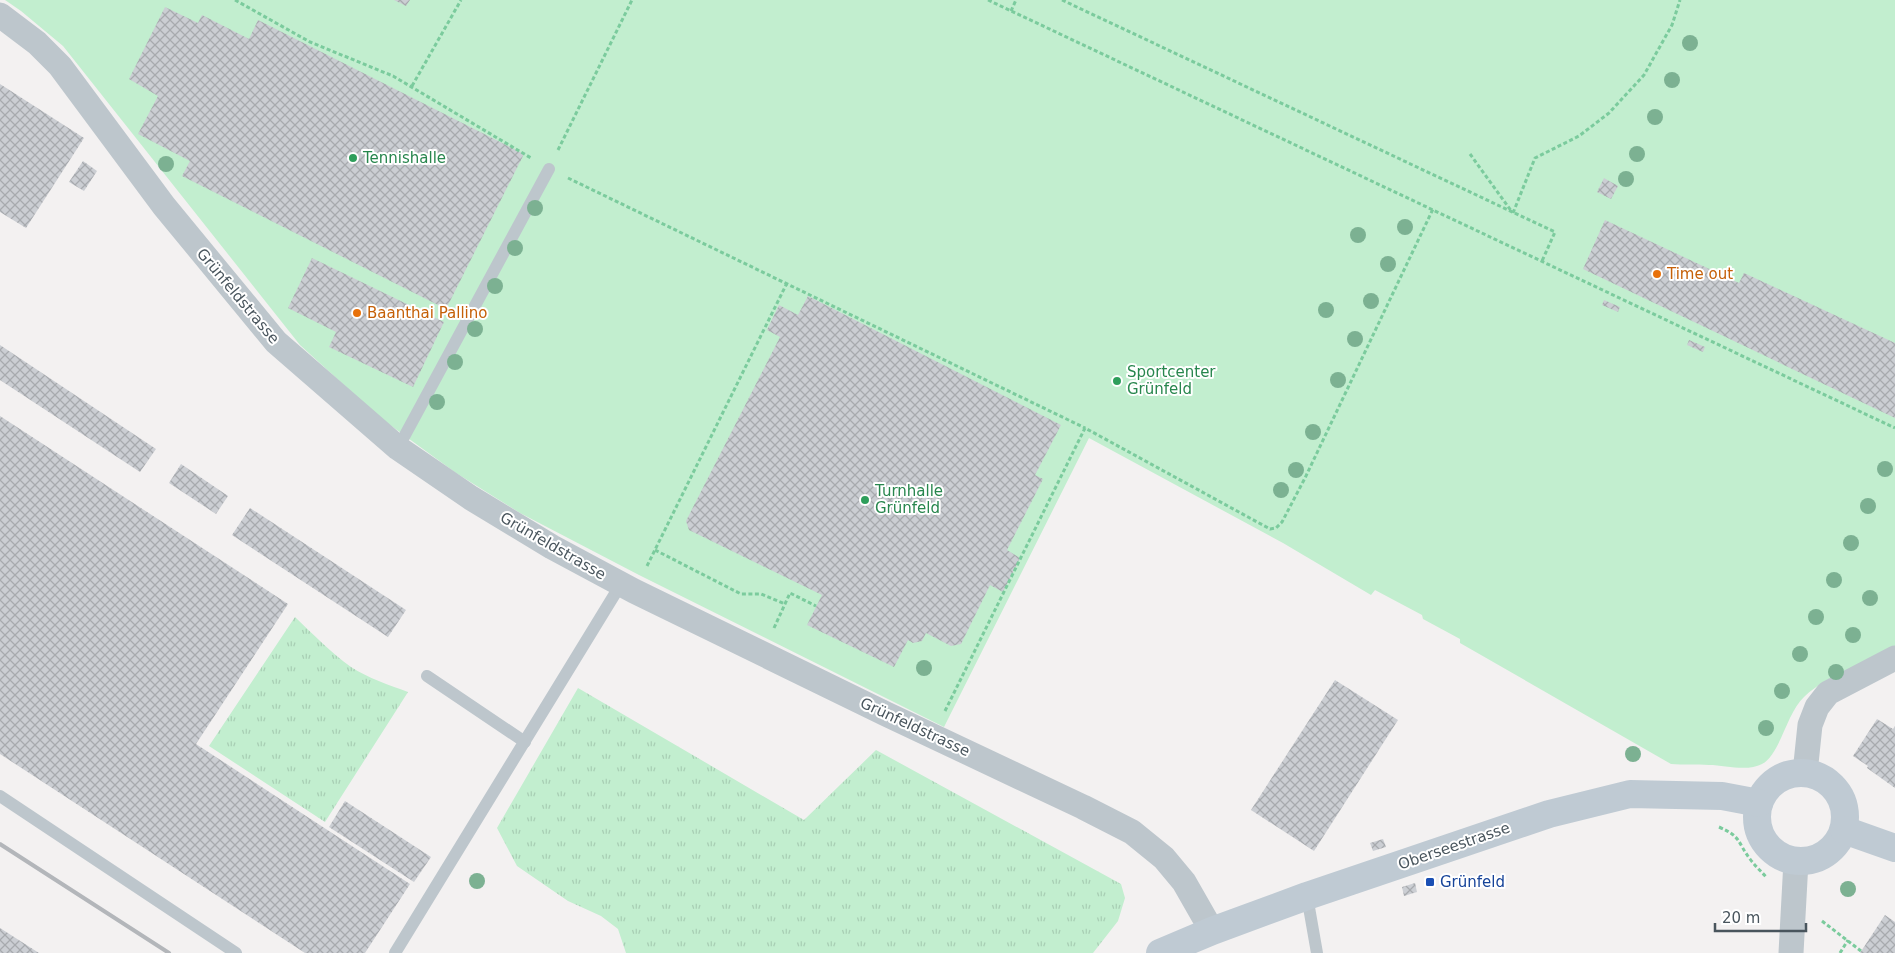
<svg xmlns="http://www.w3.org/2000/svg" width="1895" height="953" viewBox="0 0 1895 953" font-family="'DejaVu Sans',sans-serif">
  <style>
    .grass { fill: url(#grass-tufts) }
    .pitch { fill: #c2eecf }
    .building { fill: url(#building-cross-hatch) }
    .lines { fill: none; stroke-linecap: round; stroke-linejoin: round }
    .path { stroke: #7bcb9d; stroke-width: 3; stroke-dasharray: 4 2.5; stroke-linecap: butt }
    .lane { stroke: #bdc6cc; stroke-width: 12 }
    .street { stroke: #bdc6cc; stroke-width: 25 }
    .secondary { stroke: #bfcad3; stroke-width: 28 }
    .rail { stroke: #b3b6ba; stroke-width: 4 }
    .tree { fill: #7cb192 }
    .leisure-dot { fill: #2e9e5b; stroke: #fff; stroke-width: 2 }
    .food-dot { fill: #e8710a; stroke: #fff; stroke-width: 2 }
    .transit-dot { fill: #1a4fb4; stroke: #fff; stroke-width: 2 }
    .labels { text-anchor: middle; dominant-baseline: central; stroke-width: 4; stroke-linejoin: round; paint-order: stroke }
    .leisure-label { font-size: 15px; fill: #27864d; stroke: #fff; text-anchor: start }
    .food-label { font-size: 15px; fill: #c56008; stroke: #fff; text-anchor: start }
    .street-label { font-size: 15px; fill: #49555d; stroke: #fff }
    .transit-label { font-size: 15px; fill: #164399; stroke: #fff; text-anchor: start }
  </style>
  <defs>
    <pattern id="grass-tufts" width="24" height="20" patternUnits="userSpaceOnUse" patternTransform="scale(1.25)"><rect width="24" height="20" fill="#c2eecf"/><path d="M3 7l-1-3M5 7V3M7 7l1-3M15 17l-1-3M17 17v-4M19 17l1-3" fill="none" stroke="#a8ceb4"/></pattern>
    <pattern id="building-cross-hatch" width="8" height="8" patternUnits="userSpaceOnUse" patternTransform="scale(1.25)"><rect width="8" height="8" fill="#cbced3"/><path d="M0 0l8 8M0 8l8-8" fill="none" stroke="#a7aaae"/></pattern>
  </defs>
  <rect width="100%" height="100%" fill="#f3f1f1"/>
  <g class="grass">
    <path d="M295,617C313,634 330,652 351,667C368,678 389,685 408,692L325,822L209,746Z"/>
    <path d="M578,688L804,820L876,750L1121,884L1125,898L1118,921L1093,953H626L618,929L601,916L568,901L517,866L497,828Z"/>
  </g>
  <path class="pitch" d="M5,0H1895V650C1865,663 1828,674 1804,697C1787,712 1780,755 1762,764C1747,772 1725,765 1709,765C1696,764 1683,765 1671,764L1460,643V639L1423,619L1422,615L1375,590L1371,595L1283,543L1089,438L944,727L639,575L520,513L456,473L379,417L300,345L63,46L21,11Z"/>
  <g class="building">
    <path d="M394,0H410L406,6Z"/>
    <path d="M165,7L198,23L202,15L249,39L258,20L524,154L446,309L182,176L190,161L138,134L158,96L129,79Z"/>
    <path d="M0,84L84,138L26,228L0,212Z"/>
    <path d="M83,161L97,171L84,191L69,182Z"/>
    <path d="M1604,178L1618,186L1611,199L1597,192Z"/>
    <path d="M1605,220L1739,283L1744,273L1895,343V418L1583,269Z"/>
    <path d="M312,258L444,322L413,387L329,347L336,332L288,308Z"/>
    <path d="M808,296L1061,425L1035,475L1043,479L1007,550L1020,558L1003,592L990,585L961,644L951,646L926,633L922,641L913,643L908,640L894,667L807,625L822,595L689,530L686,521L780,337L767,330L779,305L798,315Z"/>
    <path d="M1604,300L1620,307L1618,312L1602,305Z"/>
    <path d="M1689,340L1705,347L1703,352L1687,345Z"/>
    <path d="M0,345L156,449L140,472L0,380Z"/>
    <path d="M0,416L288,604L196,744L410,884L365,953H305L0,754Z"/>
    <path d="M181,464L228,496L216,514L169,483Z"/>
    <path d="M250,508L406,610L388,637L232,535Z"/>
    <path d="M1335,680L1398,720L1314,851L1251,810Z"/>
    <path d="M1877,719L1893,729L1895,726V788L1867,768L1868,766L1853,756Z"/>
    <path d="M345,801L431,857L414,882L329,827Z"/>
    <path d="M1383,839L1386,847L1373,851L1370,843Z"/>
    <path d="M1415,883L1417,892L1404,896L1402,887Z"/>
    <path d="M1885,915L1895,922V953H1860Z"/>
    <path d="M0,928L39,953H0Z"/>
  </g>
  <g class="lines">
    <g class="path">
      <path d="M235,0L310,42L393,76L531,158"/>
      <path d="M988,0L1895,428"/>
      <path d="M1062,0L1555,232L1542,261"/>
      <path d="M1011,11L1016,0"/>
      <path d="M412,86L461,0"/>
      <path d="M558,150L632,0"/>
      <path d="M1470,154L1512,212"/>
      <path d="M568,178L1085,428"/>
      <path d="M1513,213L1535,158L1579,136L1609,113L1644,75L1672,25L1680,0"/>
      <path d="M655,550L741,594H761L785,604"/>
      <path d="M647,566L787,283"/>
      <path d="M774,628L790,593L816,606"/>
      <path d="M945,711L1085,428L1270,529L1276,528L1282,522L1305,478L1433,209"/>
      <path d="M1719,827C1742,837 1737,842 1750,859C1755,866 1761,871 1766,877"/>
      <path d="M1822,921L1861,951"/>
      <path d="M1840,953L1848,940"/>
    </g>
    <g class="lane">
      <path d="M398,448L549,169"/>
      <path d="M427,676L525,742"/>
      <path d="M0,796L236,953"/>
      <path d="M1307,896L1317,953"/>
      <path d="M395,953L621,584"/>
    </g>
    <g class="street">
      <path d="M0,15L37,43L60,66L164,206L276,342L398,448L471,498L552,547L634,591L886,714L1083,807L1132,832L1164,858L1184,882L1212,931"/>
      <path d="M1805,773L1810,725L1817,707L1828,693L1895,658"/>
      <path d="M1791,953L1796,861"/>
    </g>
    <g class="secondary">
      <circle cx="1801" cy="817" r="44"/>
      <path d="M1844,830L1895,848"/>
      <path d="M1160,953L1212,931L1307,896L1549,814L1630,794L1722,796L1759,803"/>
    </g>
    <path class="rail" d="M0,844L169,953"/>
  </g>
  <g class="tree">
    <circle cx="1690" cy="43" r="8"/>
    <circle cx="1672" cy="80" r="8"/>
    <circle cx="1655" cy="117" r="8"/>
    <circle cx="1637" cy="154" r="8"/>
    <circle cx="166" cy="164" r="8"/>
    <circle cx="1626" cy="179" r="8"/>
    <circle cx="535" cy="208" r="8"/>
    <circle cx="1405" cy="227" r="8"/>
    <circle cx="1358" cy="235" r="8"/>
    <circle cx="515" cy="248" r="8"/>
    <circle cx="1388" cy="264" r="8"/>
    <circle cx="495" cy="286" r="8"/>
    <circle cx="1371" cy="301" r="8"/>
    <circle cx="1326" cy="310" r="8"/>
    <circle cx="475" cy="329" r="8"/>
    <circle cx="1355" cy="339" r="8"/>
    <circle cx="455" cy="362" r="8"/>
    <circle cx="1338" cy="380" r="8"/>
    <circle cx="437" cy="402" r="8"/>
    <circle cx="1313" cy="432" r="8"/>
    <circle cx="1885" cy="469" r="8"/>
    <circle cx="1296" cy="470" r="8"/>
    <circle cx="1281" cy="490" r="8"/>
    <circle cx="1868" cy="506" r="8"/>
    <circle cx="1851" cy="543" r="8"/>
    <circle cx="1834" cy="580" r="8"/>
    <circle cx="1870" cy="598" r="8"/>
    <circle cx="1816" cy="617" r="8"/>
    <circle cx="1853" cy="635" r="8"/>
    <circle cx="1800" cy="654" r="8"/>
    <circle cx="924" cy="668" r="8"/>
    <circle cx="1836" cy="672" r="8"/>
    <circle cx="1782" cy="691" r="8"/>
    <circle cx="1766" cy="728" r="8"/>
    <circle cx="1633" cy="754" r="8"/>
    <circle cx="477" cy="881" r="8"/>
    <circle cx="1848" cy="889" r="8"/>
  </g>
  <g class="leisure-dot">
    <circle cx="353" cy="158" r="5"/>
    <circle cx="1117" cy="381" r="5"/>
    <circle cx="865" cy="500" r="5"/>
  </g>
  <g class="food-dot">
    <circle cx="1657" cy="274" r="5"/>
    <circle cx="357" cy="313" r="5"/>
  </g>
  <rect class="transit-dot" x="1425" y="877" width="10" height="10" rx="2.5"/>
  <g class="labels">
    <g class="leisure-label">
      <text x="363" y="158">Tennishalle</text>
      <text x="1127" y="372">Sportcenter<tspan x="1127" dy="17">Grünfeld</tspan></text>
      <text x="875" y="491">Turnhalle<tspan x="875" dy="17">Grünfeld</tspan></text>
    </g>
    <g class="food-label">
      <text x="1667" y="274">Time out</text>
      <text x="367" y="313">Baanthai Pallino</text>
    </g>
    <g class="street-label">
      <text transform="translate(238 296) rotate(50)">Grünfeldstrasse</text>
      <text transform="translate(553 546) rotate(30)">Grünfeldstrasse</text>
      <text transform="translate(915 727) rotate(25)">Grünfeldstrasse</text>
      <text transform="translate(1454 846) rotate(-19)">Oberseestrasse</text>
    </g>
    <g class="transit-label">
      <text x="1440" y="882">Grünfeld</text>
    </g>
  </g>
  <path d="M1715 923v8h91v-8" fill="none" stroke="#49555d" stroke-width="2.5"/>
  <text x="1722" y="923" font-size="15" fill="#49555d" stroke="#ffffff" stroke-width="4" paint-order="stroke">20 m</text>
</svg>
